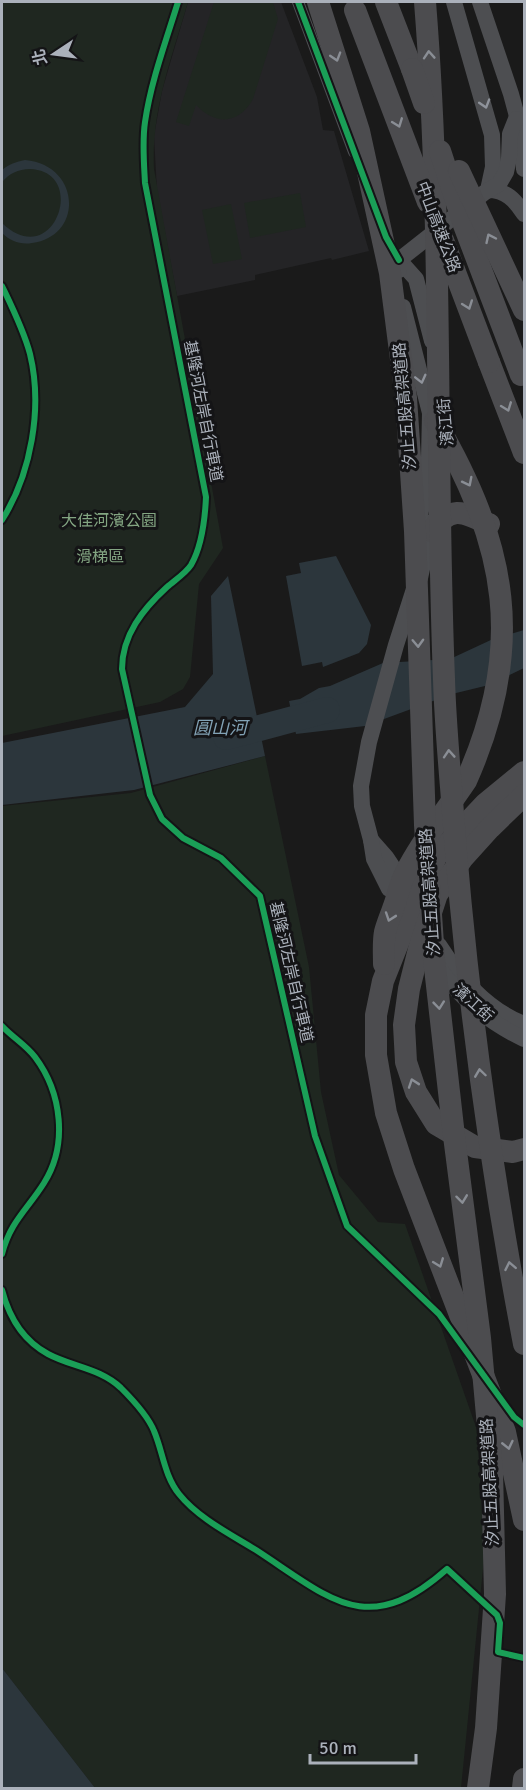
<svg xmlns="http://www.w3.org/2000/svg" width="526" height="1790" viewBox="0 0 526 1790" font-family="Signika,'Noto Sans TC',sans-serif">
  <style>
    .built { fill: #242426 }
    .green { fill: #1f2720 }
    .water { fill: #2c363c }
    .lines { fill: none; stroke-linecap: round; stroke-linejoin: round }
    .river { stroke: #2c363c; stroke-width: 26 }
    .minor { stroke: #4e4f53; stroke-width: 12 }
    .secondary { stroke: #4d4e51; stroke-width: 16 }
    .motorway { stroke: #4c4c4f; stroke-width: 22 }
    .motorway-bridge { stroke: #4c4c4f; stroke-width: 22 }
    .cycleway-casing { stroke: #141416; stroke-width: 10 }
    .cycleway { stroke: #1a9f57; stroke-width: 6 }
    .oneway { stroke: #8a8e95 }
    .oneway2 { stroke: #8f939b }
    .labels { text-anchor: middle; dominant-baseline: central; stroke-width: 6; stroke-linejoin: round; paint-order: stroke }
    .street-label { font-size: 16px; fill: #abb1bb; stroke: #141416 }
    .park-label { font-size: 16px; fill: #83a582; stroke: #141416 }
    .water-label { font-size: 18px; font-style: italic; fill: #82a2b5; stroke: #141416 }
  </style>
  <rect width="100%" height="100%" fill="#1a1a1a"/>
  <path class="built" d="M188,2H281L317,97L323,130L334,131L369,251L332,260L331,258L255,275V280L177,296L157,190L154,136L162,91Z"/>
  <g class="green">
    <path d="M2,2H188C172,57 151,110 154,169L223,548L199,584L190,677L183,689L160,702L2,736Z"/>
    <path d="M214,2H273L278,19L253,99C239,124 216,126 196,105L189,126L176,122Z"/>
    <path d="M300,193L306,227L250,238L244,203Z"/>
    <path d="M231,204L242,259L213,264L202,210Z"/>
    <path d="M265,756L309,967L321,1092L339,1175L378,1222L405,1224L477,1430L487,1529L461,1788H95L2,1668V806L131,793Z"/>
  </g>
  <g class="water">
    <path d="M25,160C81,165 84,236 32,243C21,245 10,241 2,233V223C54,273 89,171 30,169C18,169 9,174 2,182V170C9,164 16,162 25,160Z"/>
    <path d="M336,556L371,625L367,644L359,653L323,667L322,662L302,666L286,576L301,573L299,563Z"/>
    <path d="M228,576L265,756L134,790L2,805V743L185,707L213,674L211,596Z"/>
    <path d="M524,630V668L489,685L452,694L365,726L296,734L289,701L300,699L319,688L330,686L383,663L450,659L493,639Z"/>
    <path d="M2,1668L95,1788H2Z"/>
  </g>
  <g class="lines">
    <path class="river" d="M226,737L327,710"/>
    <path class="minor" d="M298,2L354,152"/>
    <g class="secondary">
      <path d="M454,2L492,135L493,167L488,190"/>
      <path d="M480,2L511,94L521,131L524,169"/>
      <path d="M488,190C506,190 515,200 524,214"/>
      <path d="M399,260L416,279L432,341"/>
      <path d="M399,270V260L484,193L499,184L506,172L509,158L510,134L516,119"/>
      <path d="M403,307L430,413L429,458L420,517"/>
      <path d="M371,840L386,857L396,872"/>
      <path d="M389,889L374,859L371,840L362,806L361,786L369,742L396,645L414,589L420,578L432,522"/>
      <path d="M439,945C461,979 486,1009 524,1024"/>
      <path d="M435,962C458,997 486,1021 524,1039"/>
    </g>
    <g class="motorway">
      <path d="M386,2L412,69"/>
      <path d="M489,362L524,453"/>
      <path d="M431,531C452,505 462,511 489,524"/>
      <path d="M524,772L485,804L437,855L412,908L383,981L376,1015V1055L386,1113L404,1169L505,1432L524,1520"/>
      <path d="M524,795L490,828L462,859L437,894L419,949L409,989L404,1025L406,1062L416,1092L436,1124L475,1147L513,1152L524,1149"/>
      <path d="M384,964C384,954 383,942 385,932C387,924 391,915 394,906C398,895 400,883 406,872C422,840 446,811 466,781C526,647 508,546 435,421"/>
      <path d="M523,1788L524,1779"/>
    </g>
    <g class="motorway-bridge">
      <path d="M318,2L359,131L390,273L406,398L415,531L425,825L434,959L454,1136L480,1338L492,1471L495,1594L486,1728L478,1788"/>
      <path d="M425,2C443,226 435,453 444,679C445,715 448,751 451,787C464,974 489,1160 524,1344"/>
      <path d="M355,10L428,202"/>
      <path d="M412,69L424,103"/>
      <path d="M440,151L464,225L521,375"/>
      <path d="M459,171L524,310"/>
      <path d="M441,235L489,362"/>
    </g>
    <defs>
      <g id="cycleway">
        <path d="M178,2C166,41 151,81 145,122C142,142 144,163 145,183L206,497C205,519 202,546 191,565C186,573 175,580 167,587C143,609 122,635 122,669L150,795L162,819L183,838L221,858L260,896L315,1136L347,1226L439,1314L514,1417L524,1425"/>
        <path d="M298,2L377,213L386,237L399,260"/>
        <path d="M2,286C12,307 24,331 30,354C43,408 31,474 2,520"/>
        <path d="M2,1026C12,1037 26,1045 35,1057C62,1093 68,1145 44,1183C27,1210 10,1222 2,1254"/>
        <path d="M2,1290C9,1317 22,1340 48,1354C72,1367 100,1368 121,1388C133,1400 148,1416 154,1431C163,1452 164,1475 179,1494C198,1518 230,1534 256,1550C330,1598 367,1640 447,1569L497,1615L500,1623L498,1652L524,1658"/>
      </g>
    </defs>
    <use href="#cycleway" class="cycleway-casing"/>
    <use href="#cycleway" class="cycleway"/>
  </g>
  <defs><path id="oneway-chevron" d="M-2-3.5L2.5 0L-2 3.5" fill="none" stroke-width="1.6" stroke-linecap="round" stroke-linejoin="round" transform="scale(1.5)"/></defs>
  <g class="oneway">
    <use href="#oneway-chevron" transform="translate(429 55) rotate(-94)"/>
    <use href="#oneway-chevron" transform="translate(336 57) rotate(73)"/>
    <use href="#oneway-chevron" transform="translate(398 123) rotate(69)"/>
    <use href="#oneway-chevron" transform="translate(490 238) rotate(-115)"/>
    <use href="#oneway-chevron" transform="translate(468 305) rotate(70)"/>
    <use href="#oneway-chevron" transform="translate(507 407) rotate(69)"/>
    <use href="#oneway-chevron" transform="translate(468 482) rotate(63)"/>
    <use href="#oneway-chevron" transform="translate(418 643) rotate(88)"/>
    <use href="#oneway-chevron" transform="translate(449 754) rotate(-94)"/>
    <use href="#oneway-chevron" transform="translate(390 917) rotate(109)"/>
    <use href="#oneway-chevron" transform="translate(439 1005) rotate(84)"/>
    <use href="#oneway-chevron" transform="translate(480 1073) rotate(-98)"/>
    <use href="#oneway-chevron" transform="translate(413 1083) rotate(-109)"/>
    <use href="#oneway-chevron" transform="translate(462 1199) rotate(83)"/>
    <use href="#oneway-chevron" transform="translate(439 1263) rotate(69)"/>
    <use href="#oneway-chevron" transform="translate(510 1266) rotate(-101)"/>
    <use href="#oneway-chevron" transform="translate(508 1445) rotate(77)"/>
  </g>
  <g class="oneway2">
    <use href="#oneway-chevron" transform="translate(485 104) rotate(73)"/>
    <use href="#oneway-chevron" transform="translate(421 379) rotate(76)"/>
  </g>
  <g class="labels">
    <g class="street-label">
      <text transform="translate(438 227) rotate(69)">中山高速公路</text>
      <text transform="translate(405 406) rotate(-95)">汐止五股高架道路</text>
      <text transform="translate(203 411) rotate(79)">基隆河左岸自行車道</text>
      <text transform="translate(446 422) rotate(-95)">濱江街</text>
      <text transform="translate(430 892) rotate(-94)">汐止五股高架道路</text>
      <text transform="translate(291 972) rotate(77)">基隆河左岸自行車道</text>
      <text transform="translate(473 1003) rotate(42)">濱江街</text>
      <text transform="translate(490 1482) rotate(-93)">汐止五股高架道路</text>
    </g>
    <g class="park-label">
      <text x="109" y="521">大佳河濱公園</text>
      <text x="100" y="557">滑梯區</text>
    </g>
    <g class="water-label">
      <text x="220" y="728">圓山河</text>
    </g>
  </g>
  <rect width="526" height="1790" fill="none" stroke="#abb1bb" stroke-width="6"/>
  <g transform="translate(54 54) rotate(257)" stroke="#141416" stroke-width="4.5" paint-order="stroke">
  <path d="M0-4.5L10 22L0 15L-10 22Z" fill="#abb1bb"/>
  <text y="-9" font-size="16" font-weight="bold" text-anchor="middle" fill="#abb1bb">北</text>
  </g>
  <path d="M310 1754v9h106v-9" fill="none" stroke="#abb1bb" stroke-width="3"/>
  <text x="319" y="1754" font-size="18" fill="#abb1bb" stroke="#141416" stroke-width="4.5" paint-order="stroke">50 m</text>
</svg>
